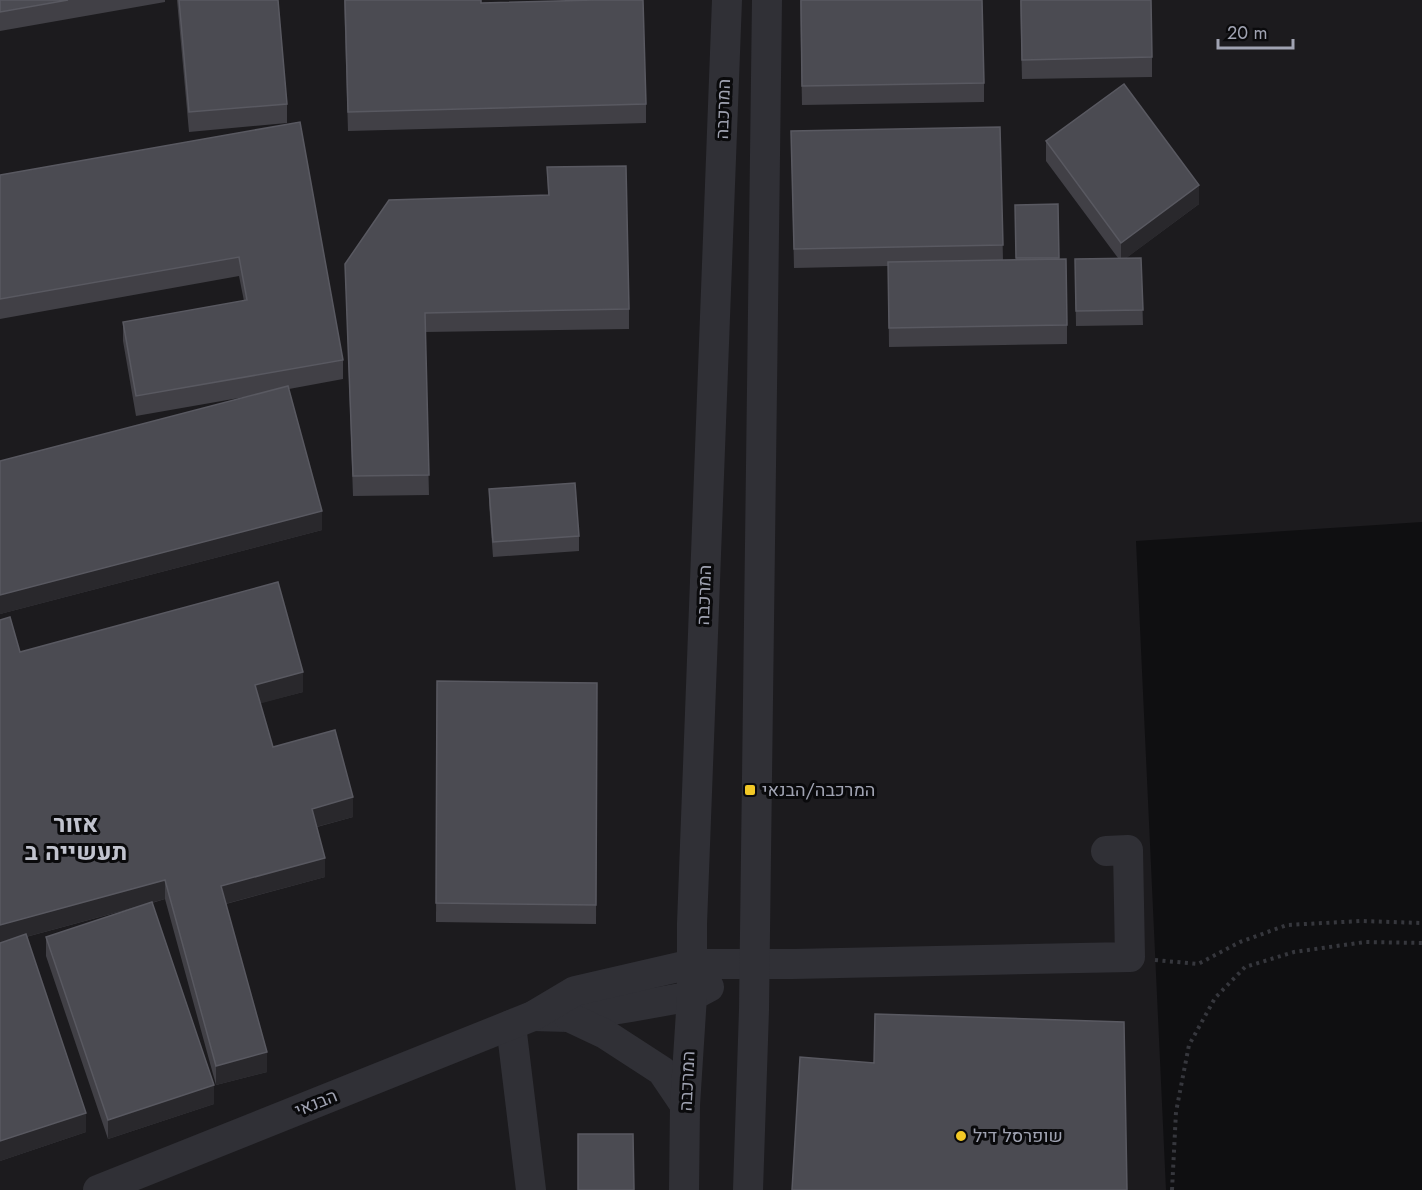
<svg xmlns="http://www.w3.org/2000/svg" width="1422" height="1190" viewBox="0 0 1422 1190" font-family="Jost,Heebo,sans-serif">
  <style>
    .built { fill: #1c1b1e }
    .lines { fill: none; stroke-linecap: round; stroke-linejoin: round }
    .path { stroke: #36373d; stroke-width: 4; stroke-dasharray: 3 4.5; stroke-linecap: butt }
    .minor { stroke: #303036; stroke-width: 30 }
    .wall { fill: #414046 }
    .shaded-wall { fill: #29282c }
    .building { fill: #4b4b52; stroke: #595961; stroke-width: 1.5 }
    .poi-dot { fill: #f2c826; stroke: #0a0a0c; stroke-width: 2 }
    .labels { text-anchor: middle; dominant-baseline: central; stroke-width: 6; stroke-linejoin: round; paint-order: stroke }
    .street-label { font-size: 18px; fill: #a0a3b2; stroke: #0a0a0c }
    .poi-label { font-size: 18px; fill: #a0a3b2; stroke: #0a0a0c; text-anchor: start }
    .district-label { font-size: 24px; font-weight: bold; fill: #c1c3ce; stroke: #0a0a0c }
  </style>
  <rect width="100%" height="100%" fill="#0f0f11"/>
  <path class="built" d="M0,0H1422V522L1136,541L1166,1190H0Z"/>
  <g class="lines">
    <g class="path">
      <path d="M1155,960L1198,964L1240,942L1287,925L1361,921L1422,923"/>
      <path d="M1172,1190L1176,1112L1189,1045L1215,998L1245,967L1294,952L1365,942L1422,943"/>
    </g>
    <g class="minor">
      <path d="M533,1016L569,1017L631,1007L692,996L709,987"/>
      <path d="M569,1017L605,1034L662,1071L685,1105"/>
      <path d="M511,1025L531,1190"/>
      <path d="M98,1190L533,1016L575,991L692,964H793L1130,957L1128,850L1106,851"/>
      <path d="M684,1190L685,1105L692,996V924L727,0"/>
      <path d="M748,1190L754,1010L767,0"/>
    </g>
  </g>
  <g class="wall">
    <path d="M0,0H165V2L0,31Z"/>
    <path d="M177,0H278L287,104V123L189,132Z"/>
    <path d="M344,0H481V3L646,104V123L348,131Z"/>
    <path d="M800,0L984,83V102L802,105Z"/>
    <path d="M1020,0L1152,57V77L1022,79Z"/>
    <path d="M300,122L343,360V379L289,389L322,530L0,614V461L256,395L136,416L123,341V322L244,301L239,276L0,319V175Z"/>
    <path d="M1000,127L1003,260H1016L1015,205L1058,204L1059,259L1067,325V344L889,347L888,266L794,268L791,131Z"/>
    <path d="M1046,141L1199,204L1126,258H1141L1143,325L1076,326L1075,259L1118,258L1046,161Z"/>
    <path d="M547,167L629,309V329L425,332L429,495L353,496L345,264L548,195Z"/>
    <path d="M489,489L579,536V551L493,557L489,503Z"/>
    <path d="M0,620L20,652L303,692L260,703L273,747L353,817L317,827L325,877L226,904L267,1072L216,1085L165,899L152,903L214,1104L108,1139L46,956V937L144,905L26,937L86,1132L0,1161Z"/>
    <path d="M437,681L597,683L596,924L436,922Z"/>
  </g>
  <g class="shaded-wall">
    <path d="M1199,185V204L1121,262V243Z"/>
    <path d="M322,511V530L0,614V595Z"/>
    <path d="M303,672V692L255,705V685Z"/>
    <path d="M353,797V817L312,828V809Z"/>
    <path d="M325,858V877L221,905V886Z"/>
    <path d="M165,880V899L0,944V925Z"/>
    <path d="M267,1052V1072L216,1085V1066Z"/>
    <path d="M214,1085V1104L108,1139V1120Z"/>
    <path d="M86,1113V1132L0,1161V1141Z"/>
  </g>
  <g class="building">
    <path d="M0,0H68L0,12Z"/>
    <path d="M179,0H278L287,104L189,112Z"/>
    <path d="M345,0H481V3L595,0H643L646,104L348,112Z"/>
    <path d="M801,0H982L984,83L802,86Z"/>
    <path d="M1021,0H1151L1152,57L1022,60Z"/>
    <path d="M1124,84L1199,185L1121,243L1046,141Z"/>
    <path d="M300,122L343,360L136,396L123,322L247,300L239,257L0,299V175Z"/>
    <path d="M1000,127L1003,245L794,249L791,131Z"/>
    <path d="M626,166L629,309L425,313L429,475L353,476L345,264L389,200L549,195L547,167Z"/>
    <path d="M1058,204L1059,258H1016L1015,205Z"/>
    <path d="M1141,258L1143,310L1076,311L1075,259Z"/>
    <path d="M1066,259L1067,325L889,328L888,262Z"/>
    <path d="M288,386L322,511L0,595V461Z"/>
    <path d="M575,483L579,536L493,542L489,489Z"/>
    <path d="M278,582L303,672L255,685L273,747L335,730L353,797L312,809L325,858L221,886L267,1052L216,1066L165,880L0,925V620L10,617L20,652Z"/>
    <path d="M437,681L597,683L596,905L436,903Z"/>
    <path d="M152,902L214,1085L108,1120L46,937Z"/>
    <path d="M26,934L86,1113L0,1141V943Z"/>
    <path d="M875,1014L1124,1022L1127,1190H792L800,1057L874,1063Z"/>
    <path d="M578,1134H633L634,1190H578Z"/>
  </g>
  <g class="poi-dot">
    <rect x="744" y="784" width="12" height="12" rx="3"/>
    <circle cx="961" cy="1136" r="6"/>
  </g>
  <g class="labels">
    <g class="street-label">
      <text transform="translate(723 109) rotate(-88)">המרכבה</text>
      <text transform="translate(704 595) rotate(-88)">המרכבה</text>
      <text transform="translate(687 1081) rotate(-87)">המרכבה</text>
      <text transform="translate(316 1103) rotate(-22)">הבנאי</text>
    </g>
    <g class="poi-label">
      <text x="762" y="790">המרכבה/הבנאי</text>
      <text x="973" y="1136">שופרסל דיל</text>
    </g>
    <g class="district-label">
      <text x="76" y="823">אזור<tspan x="76" dy="28">תעשייה ב</tspan></text>
    </g>
  </g>
  <path d="M1218 39v9h75v-9" fill="none" stroke="#a0a3b2" stroke-width="3"/>
  <text x="1227" y="39" font-size="18" fill="#a0a3b2" stroke="#0a0a0c" stroke-width="4.5" paint-order="stroke">20 m</text>
</svg>
